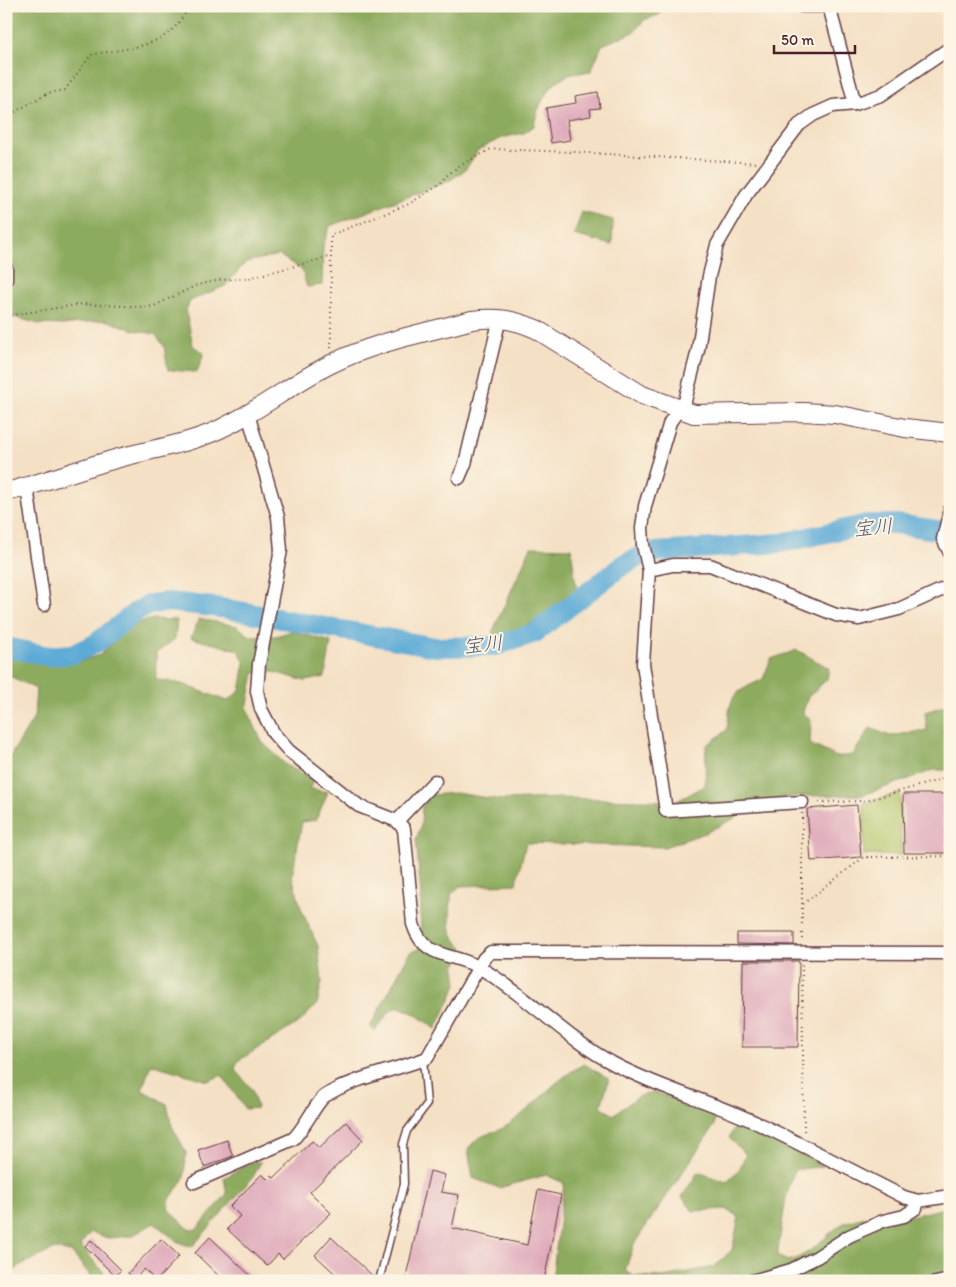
<svg xmlns="http://www.w3.org/2000/svg" width="956" height="1287" viewBox="0 0 956 1287" font-family="Itim,'Klee One',sans-serif">
  <style>
    .green { fill: #b2c66a; stroke: #7e724a }
    .forest { fill: #8dab5e; stroke: #6c6544 }
    .lines { fill: none; stroke-linecap: round; stroke-linejoin: round }
    .river { stroke: #5caad6; stroke-width: 20 }
    .building { fill: #dea8b9 }
    .lane-casing { stroke: #643c42; stroke-width: 9 }
    .street-casing { stroke: #643c42; stroke-width: 15 }
    .secondary-casing { stroke: #643c42; stroke-width: 20 }
    .path { stroke: #643c42; stroke-width: 2; stroke-dasharray: 1 4; stroke-linecap: butt }
    .lane { stroke: #fff; stroke-width: 6 }
    .street { stroke: #fff; stroke-width: 12 }
    .secondary { stroke: #fff; stroke-width: 18 }
    .labels { text-anchor: middle; dominant-baseline: central; stroke-width: 4; stroke-linejoin: round; paint-order: stroke }
    .water-label { font-size: 20px; font-style: italic; fill: #51576f; stroke: #fcf5e5 }
  </style>
  <rect width="100%" height="100%" fill="#fcf5e5"/>
  <filter id="ink" filterUnits="userSpaceOnUse"><feTurbulence type="fractalNoise" baseFrequency=".02" numOctaves="2"/><feDisplacementMap in="SourceGraphic" scale="10" xChannelSelector="R" yChannelSelector="G"/><feConvolveMatrix kernelMatrix="1 2 1 2 8 2 1 2 1" color-interpolation-filters="sRGB"/></filter>
  <filter id="wash" filterUnits="userSpaceOnUse"><feTurbulence type="fractalNoise" baseFrequency=".0096" numOctaves="4" result="noise"/><feDisplacementMap in="SourceGraphic" scale="20" xChannelSelector="R" yChannelSelector="G"/><feGaussianBlur stdDeviation="1.12" result="paint"/><feColorMatrix in="noise" values="0 0 0 0 0 0 0 0 0 0 0 0 0 0 0 0 0 1.4 0 .05"/><feComposite in="paint" operator="in"/></filter>
  <g filter="url(#wash)">
    <rect width="100%" height="100%" fill="#f4e0c4"/>
    <path class="green" d="M900,793L901,855H864V803Z"/>
    <g class="forest">
      <path d="M6,6H663L659,15L644,20L634,32L602,45L591,71C583,73 571,73 564,77C546,87 537,108 534,126L524,133L501,138L478,150L466,169L449,181L330,226L323,245L322,285L307,287L302,270L279,255L246,262L225,286L190,301L186,310L193,346L204,353L197,372L168,370L164,346L155,334L134,330L105,320L63,325L39,324L6,315Z"/>
      <path d="M582,212L613,220L612,245L574,235Z"/>
      <path d="M531,547L571,548L577,592C551,611 530,629 498,636L492,633Z"/>
      <path d="M153,619L177,620L175,639L156,653V679L182,684L227,701L240,691L245,662L238,650L191,638L199,619L237,626L250,636H276L292,631L331,642L325,677L305,681L274,672L254,673L247,709L262,742L286,765L312,779L311,789L328,792L316,820L302,822L292,876L302,911L318,946L322,981L317,1004L301,1021L238,1061L235,1069L252,1090L257,1108L245,1109L222,1075L208,1081L151,1064L142,1090L167,1104L172,1126L186,1152L184,1178L170,1199L168,1209L190,1230L197,1229L227,1194L224,1178L252,1162H261L253,1177L192,1247L178,1242L154,1223L132,1236L108,1238L91,1232L80,1245L110,1280L95,1281L71,1252L55,1249L20,1265L6,1281V763L34,718L36,689L6,674V655L40,664L74,663L100,655L132,624Z"/>
      <path d="M797,650L829,668L827,679L808,697L803,712L811,720L810,744L837,757L853,755L870,728L890,736L927,730L925,712L950,704V770H934L863,795L806,796L744,802L735,818L705,833L664,847L526,843L516,884L460,886L451,895C451,920 444,935 467,951L466,956L461,957L455,967L457,984L436,1029L415,1014L399,1007L391,1010L375,1031L370,1027L410,952L420,949L421,896L416,839L421,826L422,806L431,795L456,793L501,800L561,798L677,801L705,786L706,746L727,730C731,694 730,695 763,679L771,659Z"/>
      <path d="M584,1064L609,1079L601,1106L613,1115L639,1096L654,1092L715,1114L714,1126L634,1244L625,1271L633,1276L663,1277L714,1267L732,1250L739,1217L726,1209L693,1211L682,1197L698,1172L726,1182L739,1170L746,1155L729,1138L736,1124L761,1133L824,1166L794,1170L786,1198L777,1256L788,1261C813,1254 820,1240 839,1226C846,1220 885,1212 895,1213C899,1213 903,1216 906,1217L950,1207V1281H552L564,1183L546,1175L499,1188L473,1178L468,1149C481,1131 492,1136 508,1125C535,1107 554,1079 584,1064Z"/>
    </g>
    <g class="lines">
      <path class="river" d="M6,647L48,656L73,654L95,644L136,612L150,604L170,602L222,608L435,647L495,646L535,633L623,565L639,557L657,552L781,543L868,524H896L950,532"/>
    </g>
    <g id="blocks">
      <g class="building">
        <path d="M598,92L600,108L590,109L591,116L567,120L570,140L551,143L546,108L576,103L575,96Z"/>
        <path d="M903,794H950V853H904Z"/>
        <path d="M857,805L861,857L811,861L807,809Z"/>
        <path d="M737,933H794V945L737,944Z"/>
        <path d="M743,961H799L798,1047H742Z"/>
        <path d="M346,1122L363,1140L310,1192L331,1213L283,1259L278,1254L267,1266L227,1229L240,1216L230,1206L262,1174L267,1179L271,1175L274,1178L312,1141L319,1148Z"/>
        <path d="M227,1140L233,1156L204,1167L198,1150Z"/>
        <path d="M430,1171L445,1175L441,1192L459,1195L452,1228L527,1245L538,1190L561,1195L544,1281H405Z"/>
        <path d="M210,1237L256,1281H224L195,1253Z"/>
        <path d="M331,1237L375,1278L374,1281H343L315,1255Z"/>
        <path d="M161,1239L179,1256L156,1281L144,1269L135,1279L128,1273Z"/>
        <path d="M91,1240L121,1270L115,1276L85,1246Z"/>
      </g>
    </g>
  </g>
  <g filter="url(#ink)">
    <use href="#blocks" fill-opacity="0" stroke="#643c42" stroke-width="1"/>
    <g class="lines">
      <defs>
        <g id="lane">
          <path d="M379,1281L404,1184L403,1144L407,1131L427,1104L423,1059"/>
          <path d="M932,1281L950,1277"/>
        </g>
        <g id="street">
          <path d="M802,6H829L855,104"/>
          <path d="M6,268V280"/>
          <path d="M248,414L278,517L281,550L259,664L257,691L261,709L274,734L289,751L359,806L397,821L404,829L413,924C424,961 455,952 482,969C529,997 566,1039 614,1064C661,1089 713,1102 761,1125C809,1148 856,1173 904,1197L918,1201"/>
          <path d="M459,478L465,464L500,318"/>
          <path d="M27,487L44,605"/>
          <path d="M950,510L943,539L950,553"/>
          <path d="M649,570L673,565H710L836,615L859,619L899,609L950,586"/>
          <path d="M802,802L666,811L643,664L649,570L643,545L642,528L645,506L670,422L685,401L698,350L709,276L717,245L746,195L799,125L813,115L833,106L855,104L881,95L950,48"/>
          <path d="M397,821L435,781"/>
          <path d="M194,1182L293,1139C305,1128 316,1102 325,1096C352,1078 396,1070 427,1058L484,958L491,952L950,953"/>
          <path d="M752,1281L791,1270L817,1257L849,1236L883,1221L904,1216L916,1208L918,1201L950,1196"/>
        </g>
        <path id="secondary" d="M6,492C44,483 81,468 119,458C152,449 189,444 220,429C259,411 292,383 331,364C374,342 425,333 472,320C496,317 513,319 536,329L642,395L694,414L804,412L835,414L905,428L950,433"/>
      </defs>
      <use href="#lane" class="lane-casing"/>
      <use href="#street" class="street-casing"/>
      <use href="#secondary" class="secondary-casing"/>
      <g class="path">
        <path d="M6,117L48,93L65,90L91,55C118,49 154,49 174,28C180,22 185,13 190,6"/>
        <path d="M6,316L82,304L144,307L154,306L197,285L220,280L249,278L329,257"/>
        <path d="M331,348V235L409,204L441,184L446,176L459,166L491,149L574,152L756,163"/>
        <path d="M814,802L865,801L950,777"/>
        <path d="M802,813V941"/>
        <path d="M803,904L864,857L950,856"/>
        <path d="M802,965L804,1133"/>
      </g>
      <use href="#lane" class="lane"/>
      <use href="#street" class="street"/>
      <use href="#secondary" class="secondary"/>
    </g>
  </g>
  <g class="labels">
    <g class="water-label">
      <text transform="translate(873 527) rotate(-5)">宝川</text>
      <text transform="translate(483 644) rotate(-6)">宝川</text>
    </g>
  </g>
  <rect width="956" height="1287" fill="none" stroke="#fcf5e5" stroke-width="25"/>
  <path d="M774 45v8h81v-8" fill="none" stroke="#4a1f2b" stroke-width="2.5"/>
  <text x="781" y="45" font-size="15" fill="#4a1f2b" stroke="#fcf5e5" stroke-width="4" paint-order="stroke">50 m</text>
</svg>
